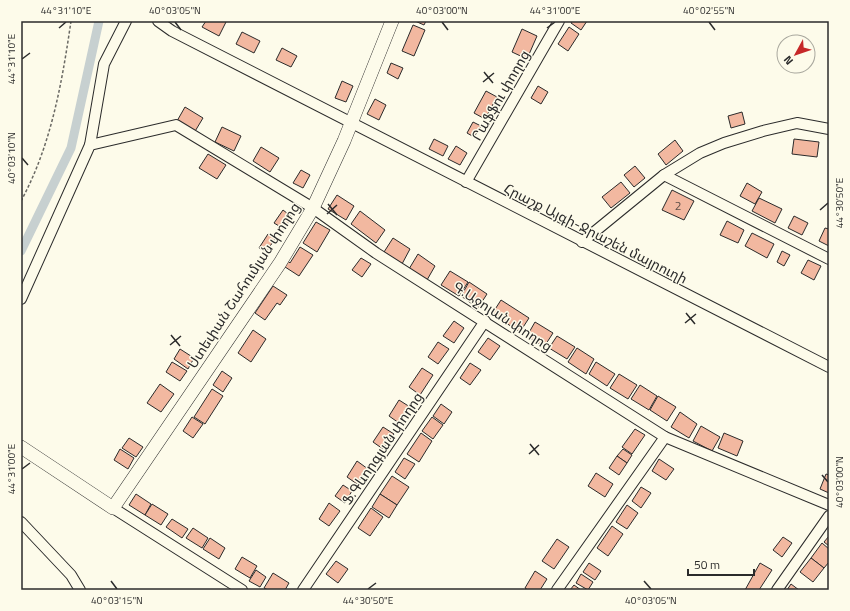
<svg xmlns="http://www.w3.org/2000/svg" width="850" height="611" viewBox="0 0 850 611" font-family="'Titillium Web','Noto Sans Armenian',sans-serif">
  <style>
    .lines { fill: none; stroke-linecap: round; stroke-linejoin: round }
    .canal { stroke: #c7d0d0; stroke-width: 9 }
    .building { fill: #f2b8a0; stroke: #2b2b2b }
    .minor-casing { stroke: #2b2b2b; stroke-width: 12 }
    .major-casing { stroke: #2b2b2b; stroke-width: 14 }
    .path { stroke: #6a6964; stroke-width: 1.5; stroke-dasharray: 3 2; stroke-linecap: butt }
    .minor { stroke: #fdfbea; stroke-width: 10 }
    .major { stroke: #fdfbea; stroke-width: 13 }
    .ticks { fill: none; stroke: #2b2b2b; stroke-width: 1.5 }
    .labels { text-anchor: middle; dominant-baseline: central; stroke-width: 3; stroke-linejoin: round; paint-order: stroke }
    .number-label { font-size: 12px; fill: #5d4e48 }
    .street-label { font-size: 14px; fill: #2b2b2b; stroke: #fdfbea }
    .neatline { fill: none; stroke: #2b2b2b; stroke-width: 1.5 }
    .ticks-label { font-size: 10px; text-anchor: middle; fill: #2b2b2b }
  </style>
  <rect width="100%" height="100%" fill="#fdfbea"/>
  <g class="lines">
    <path class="canal" d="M21,251L71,148L99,21"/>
  </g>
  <g class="building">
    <path d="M206,21H225L226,22L219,36L202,27Z"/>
    <path d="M415,21H426L424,25Z"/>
    <path d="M572,21H587L581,30L571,23Z"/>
    <path d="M413,25L425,30L414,56L402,51Z"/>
    <path d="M569,27L579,34L568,51L558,44Z"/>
    <path d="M522,29L537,36L527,59L512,52Z"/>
    <path d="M242,32L260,41L254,53L236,44Z"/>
    <path d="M282,48L297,56L291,67L276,60Z"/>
    <path d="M391,63L403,68L398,79L387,73Z"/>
    <path d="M342,81L353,86L346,102L335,98Z"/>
    <path d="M538,86L548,92L541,104L531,98Z"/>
    <path d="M486,91L497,97L485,119L474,113Z"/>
    <path d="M375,99L386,105L379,120L367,114Z"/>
    <path d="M185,107L203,118L194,133L177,121Z"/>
    <path d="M742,112L745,124L731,128L728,116Z"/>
    <path d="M473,122L481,126L474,137L467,133Z"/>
    <path d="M222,127L241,136L234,151L215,142Z"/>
    <path d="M434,139L448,146L443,156L429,149Z"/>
    <path d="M794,139L819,142L817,157L792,154Z"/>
    <path d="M675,140L683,151L666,165L658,154Z"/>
    <path d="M456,146L467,153L460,165L448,159Z"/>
    <path d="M261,147L279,158L270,172L253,161Z"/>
    <path d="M208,154L226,165L217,179L199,168Z"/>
    <path d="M635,166L645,178L634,187L624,175Z"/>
    <path d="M301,170L310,175L303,188L293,183Z"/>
    <path d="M621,182L630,193L611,208L602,197Z"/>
    <path d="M747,183L762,192L755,204L740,196Z"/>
    <path d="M672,190L694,201L684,220L662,210Z"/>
    <path d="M337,195L354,206L346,220L328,209Z"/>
    <path d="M759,198L782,209L775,223L752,211Z"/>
    <path d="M283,210L292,217L284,229L274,223Z"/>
    <path d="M360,211L385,230L376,243L351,224Z"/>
    <path d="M794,216L808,223L802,235L788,228Z"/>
    <path d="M727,221L744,230L738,243L720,235Z"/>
    <path d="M316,222L330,230L317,252L303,243Z"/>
    <path d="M825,228L829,229V246L819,241Z"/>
    <path d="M752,233L774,244L767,258L745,246Z"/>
    <path d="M268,234L275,239L266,252L259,248Z"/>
    <path d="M393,238L410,249L402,264L384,252Z"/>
    <path d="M300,247L313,255L299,276L282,265L286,259L290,263Z"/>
    <path d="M782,251L790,255L784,266L777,262Z"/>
    <path d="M418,254L435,266L427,280L409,269Z"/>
    <path d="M361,258L371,264L362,277L352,270Z"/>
    <path d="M808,260L821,266L814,280L801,273Z"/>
    <path d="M450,271L468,282L459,296L441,285Z"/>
    <path d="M469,282L487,294L478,308L461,296Z"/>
    <path d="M273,286L287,295L280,305L277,303L265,320L255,313Z"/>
    <path d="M501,300L529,318L520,332L492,314Z"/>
    <path d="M454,321L464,328L454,343L443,336Z"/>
    <path d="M535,322L553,333L544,347L527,336Z"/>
    <path d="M253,330L266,339L251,362L238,353Z"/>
    <path d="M557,336L575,347L567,359L549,348Z"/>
    <path d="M488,338L500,346L490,360L478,352Z"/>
    <path d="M438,342L449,349L438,364L428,357Z"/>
    <path d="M577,348L594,359L586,374L568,362Z"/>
    <path d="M180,349L194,358L188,369L174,359Z"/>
    <path d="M172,362L187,371L180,381L166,372Z"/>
    <path d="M596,362L615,374L607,386L589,374Z"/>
    <path d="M470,363L481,370L470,385L460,378Z"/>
    <path d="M422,368L433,375L420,395L409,387Z"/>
    <path d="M222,371L232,378L223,392L213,385Z"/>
    <path d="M619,374L637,385L628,399L610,388Z"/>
    <path d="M160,384L174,394L161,412L147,403Z"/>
    <path d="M640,385L657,396L649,410L631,399Z"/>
    <path d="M212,389L223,396L205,424L194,417Z"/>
    <path d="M658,396L676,407L667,421L650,410Z"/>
    <path d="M399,400L410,407L399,423L389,416Z"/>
    <path d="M441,404L452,412L444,424L433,416Z"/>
    <path d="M680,412L697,424L689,438L671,427Z"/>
    <path d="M192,417L203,424L193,438L183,431Z"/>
    <path d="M432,417L443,425L433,439L422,431Z"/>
    <path d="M701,426L720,437L712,451L693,441Z"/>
    <path d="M383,427L394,434L383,449L373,442Z"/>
    <path d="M635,429L645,435L632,454L622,447Z"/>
    <path d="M421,433L432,441L419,462L407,454Z"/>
    <path d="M724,433L743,441L737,456L718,448Z"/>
    <path d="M129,438L143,447L136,457L122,448Z"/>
    <path d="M120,449L134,458L128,469L114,460Z"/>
    <path d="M623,449L632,455L627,463L617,456Z"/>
    <path d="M617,456L627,463L619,475L609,468Z"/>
    <path d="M404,458L415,464L405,479L395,472Z"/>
    <path d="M659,459L674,469L666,480L652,471Z"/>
    <path d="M357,461L368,469L357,484L347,477Z"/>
    <path d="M596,473L613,484L605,497L588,486Z"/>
    <path d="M826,474L829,475V493L820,489Z"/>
    <path d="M392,476L409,487L397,505L380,494Z"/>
    <path d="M343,485L352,491L345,503L335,496Z"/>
    <path d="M641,487L651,493L641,508L632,501Z"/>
    <path d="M136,494L151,504L145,515L129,505Z"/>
    <path d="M380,494L397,505L389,518L372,507Z"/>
    <path d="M329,503L340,511L329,526L319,519Z"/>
    <path d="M152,504L168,514L161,525L145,515Z"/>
    <path d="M627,505L638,513L627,529L616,522Z"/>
    <path d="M371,508L383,517L370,536L358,528Z"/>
    <path d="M172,519L188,529L182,538L166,527Z"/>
    <path d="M612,526L623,534L608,556L597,548Z"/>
    <path d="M193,528L208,538L202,548L186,538Z"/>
    <path d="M829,536V546L824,542Z"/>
    <path d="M783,537L792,543L782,557L773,550Z"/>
    <path d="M210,538L225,548L219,559L203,549Z"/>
    <path d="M557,539L569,547L554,569L542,561Z"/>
    <path d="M822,543L829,549V562L824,568L811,558Z"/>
    <path d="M242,557L257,566L250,578L235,569Z"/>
    <path d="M811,558L824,568L813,582L800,572Z"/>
    <path d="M336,561L348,569L338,583L326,574Z"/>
    <path d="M589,563L601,571L595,580L583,572Z"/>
    <path d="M760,563L772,570L759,590H745Z"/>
    <path d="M256,570L266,577L260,587L249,581Z"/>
    <path d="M535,571L547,579L540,590H528L525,588Z"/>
    <path d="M273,573L289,583L285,590H268L264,588Z"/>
    <path d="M581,574L593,582L588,590L576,583Z"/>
    <path d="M791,584L799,590H787Z"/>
    <path d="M574,585L581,590H570Z"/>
  </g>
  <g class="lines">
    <defs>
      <g id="minor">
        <path d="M158,21L172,31L829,367"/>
        <path d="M90,145L104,64L126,21"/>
        <path d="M664,175L829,259"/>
        <path d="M466,182L559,21"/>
        <path d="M582,242L664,175L700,153L724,143L763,131L797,123L829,129"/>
        <path d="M21,299L90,145L176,125L313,208L376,253L665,437L829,505"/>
        <path d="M113,508L242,590"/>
        <path d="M21,522L71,575L80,590"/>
        <path d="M303,590L485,321"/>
        <path d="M557,590L665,437"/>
        <path d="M777,590L829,516"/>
      </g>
      <path id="major" d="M21,447L113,508L280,263L313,208L344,141L392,21"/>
    </defs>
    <use href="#minor" class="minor-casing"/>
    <use href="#major" class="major-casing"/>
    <path class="path" d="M21,201C51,146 62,83 71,21"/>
    <use href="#minor" class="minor"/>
    <use href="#major" class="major"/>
  </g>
  <path class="ticks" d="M175,22L181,30M442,22L448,30M709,22L715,30M59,28L66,22M547,28L555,22M22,59L30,53M484,72L493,83M483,82L494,73M22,158L28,165M328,204L337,215M820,210L828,203M327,214L337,205M686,313L695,324M685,323L696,314M171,335L180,346M170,345L181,336M530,444L539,455M529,454L539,445M22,469L30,463M822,475L828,482M111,581L117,589M644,581L651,589M368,589L376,583"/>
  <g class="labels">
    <g class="number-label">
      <text x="678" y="205">2</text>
    </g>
    <g class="street-label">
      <text transform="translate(500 95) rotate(-60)">Րաֆֆու փողոց</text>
      <text transform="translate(596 233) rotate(27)">Հրաշք Այգի-Ջրաշեն մայրուղի</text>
      <text transform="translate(243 285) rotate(-57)">Ստեփան Շահումյան փողոց</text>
      <text transform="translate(503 316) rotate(33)">Գ.Աջոյան փողոց</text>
      <text transform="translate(382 448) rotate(-56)">Ֆ.Գևորգյան փողոց</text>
    </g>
  </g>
  <rect width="850" height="611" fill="none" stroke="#fdfbea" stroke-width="44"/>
  <g transform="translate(796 54) rotate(230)"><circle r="19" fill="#fdfbea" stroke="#a9a89e"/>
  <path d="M0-3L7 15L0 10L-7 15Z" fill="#c62828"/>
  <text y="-6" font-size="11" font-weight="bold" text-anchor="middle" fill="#2b2b2b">N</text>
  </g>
  <path d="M688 569v6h66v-6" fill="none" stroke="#2b2b2b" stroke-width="2"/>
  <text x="694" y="569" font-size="12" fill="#2b2b2b" stroke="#fdfbea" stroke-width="3" paint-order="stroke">50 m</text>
  <rect x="22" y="22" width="806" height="567" class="neatline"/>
  <g class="ticks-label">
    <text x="66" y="14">44°31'10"E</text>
    <text x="175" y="14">40°03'05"N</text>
    <text x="442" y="14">40°03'00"N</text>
    <text x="555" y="14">44°31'00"E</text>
    <text x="709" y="14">40°02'55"N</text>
    <text transform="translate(11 59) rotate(-90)" y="4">44°31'10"E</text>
    <text transform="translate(11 158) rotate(-90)" y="4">40°03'10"N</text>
    <text transform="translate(839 203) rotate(-90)" y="4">44°30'50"E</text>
    <text transform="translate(11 469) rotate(-90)" y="4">44°31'00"E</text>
    <text transform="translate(839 482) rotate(-90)" y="4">40°03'00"N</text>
    <text x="117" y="604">40°03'15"N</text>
    <text x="368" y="604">44°30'50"E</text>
    <text x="651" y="604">40°03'05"N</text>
  </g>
</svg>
